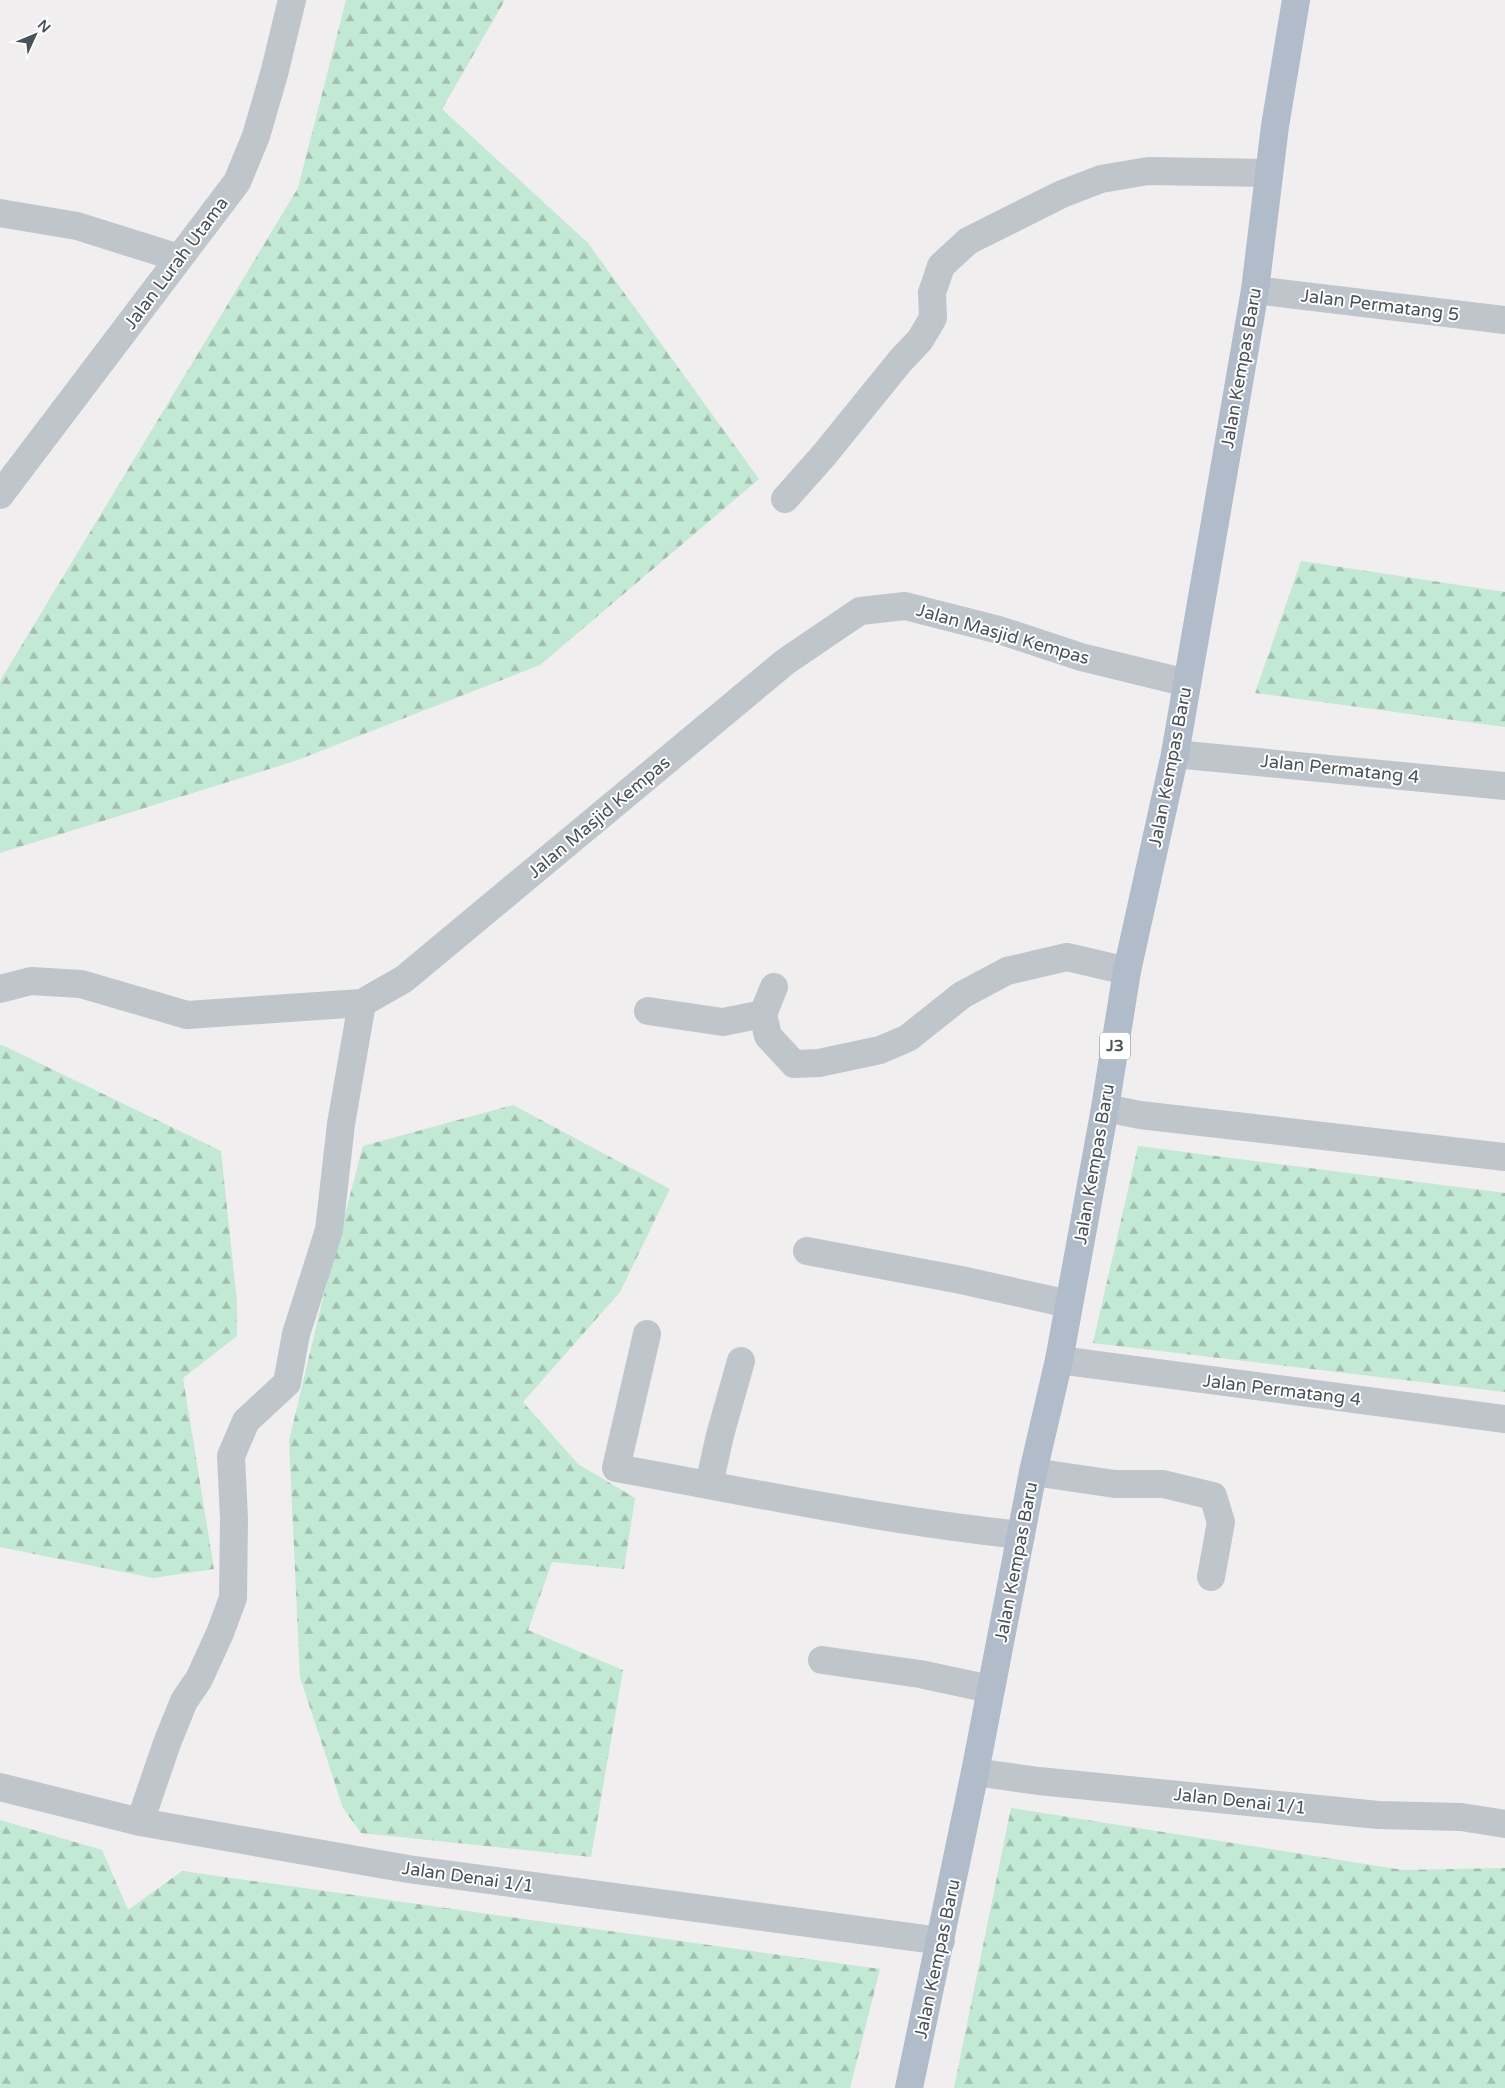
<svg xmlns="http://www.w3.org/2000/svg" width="1505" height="2088" viewBox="0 0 1505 2088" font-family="'Varela Round',sans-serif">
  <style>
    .forest { fill: url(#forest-firs) }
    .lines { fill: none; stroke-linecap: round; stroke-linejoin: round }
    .minor { stroke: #bec5cb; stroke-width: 28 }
    .major { stroke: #b1bcca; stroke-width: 28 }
    .labels { text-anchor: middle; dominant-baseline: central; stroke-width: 4; stroke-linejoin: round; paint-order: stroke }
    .shield { fill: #fff; stroke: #80858b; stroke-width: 1 }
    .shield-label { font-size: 16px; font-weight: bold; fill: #495159 }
    .street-label { font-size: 18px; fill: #495159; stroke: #fff }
  </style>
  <defs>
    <pattern id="forest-firs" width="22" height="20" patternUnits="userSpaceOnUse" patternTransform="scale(1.25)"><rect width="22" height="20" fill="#c2e9d3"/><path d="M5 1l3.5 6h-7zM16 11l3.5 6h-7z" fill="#a0bfae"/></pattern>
  </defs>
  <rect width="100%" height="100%" fill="#f0eeee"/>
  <g class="forest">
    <path d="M346,0H505L442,109L588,243L759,479L540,665L295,761L0,853V681L298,188Z"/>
    <path d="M1301,561L1505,592V727L1255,693Z"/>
    <path d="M0,1045H2L221,1151L237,1303V1336L183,1378L214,1569L153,1578L0,1547Z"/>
    <path d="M513,1105L670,1189L620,1292L523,1402L578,1464L635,1498L624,1569L552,1562L528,1630L623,1670L591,1857L361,1833L343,1808L300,1677L289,1441L323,1298L363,1146Z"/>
    <path d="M1138,1146L1505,1193V1392L1093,1343Z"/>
    <path d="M1011,1808L1403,1870L1505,1868V2088H954Z"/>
    <path d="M0,1820L102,1850L128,1910L182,1871L880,1969L850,2088H0Z"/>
  </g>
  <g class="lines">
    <g class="minor">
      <path d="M0,213L77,226L179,258"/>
      <path d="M1255,290L1505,320"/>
      <path d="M0,495L237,182L256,136L274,74L292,0"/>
      <path d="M785,499L824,455L901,360L920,340L933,318L932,293L941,266L968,241L1062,194L1101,179L1148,171L1269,173"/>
      <path d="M1175,754L1505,786"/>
      <path d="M0,989L31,981L81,984L187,1015L362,1003L404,979L785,662L860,611L905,606L999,630L1081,657L1187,683"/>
      <path d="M648,1011L723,1022L763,1014L774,987"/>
      <path d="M763,1014L768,1036L794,1064L819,1063L880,1050L908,1038L962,995L1007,971L1067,957L1127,971"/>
      <path d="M1105,1108L1140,1115L1505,1157"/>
      <path d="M807,1251L961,1280L1069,1304"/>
      <path d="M647,1334L616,1468C750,1492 885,1521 1021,1535"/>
      <path d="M1059,1360L1505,1419"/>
      <path d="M1033,1472L1115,1484H1163L1213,1496L1221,1522L1211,1577"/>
      <path d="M709,1485L720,1435L741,1361"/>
      <path d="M822,1660L920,1674L990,1689"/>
      <path d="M975,1772L1039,1781L1378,1815L1461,1817L1505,1824"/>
      <path d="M0,1787L140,1822L408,1869L941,1941"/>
      <path d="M140,1822L167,1743L184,1701L199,1679L220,1633L233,1598L234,1519L231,1456L246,1421L287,1383L296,1334L329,1230L341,1124L362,1003"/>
    </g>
    <path class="major" d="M909,2088L975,1772L1033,1472L1059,1360L1105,1108L1127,971L1175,754L1255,290L1275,126L1296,0"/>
  </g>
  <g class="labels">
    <rect class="shield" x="1100" y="1032.5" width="30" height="27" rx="4"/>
    <g class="shield-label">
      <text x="1115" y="1046">J3</text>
    </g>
    <g class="street-label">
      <text transform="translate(176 263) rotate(-53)">Jalan Lurah Utama</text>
      <text transform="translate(1380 305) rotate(7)">Jalan Permatang 5</text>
      <text transform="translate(1241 368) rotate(-80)">Jalan Kempas Baru</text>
      <text transform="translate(1003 634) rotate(16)">Jalan Masjid Kempas</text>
      <text transform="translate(1170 767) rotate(-79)">Jalan Kempas Baru</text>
      <text transform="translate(1340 769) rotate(6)">Jalan Permatang 4</text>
      <text transform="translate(599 817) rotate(-40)">Jalan Masjid Kempas</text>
      <text transform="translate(1094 1164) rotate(-80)">Jalan Kempas Baru</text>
      <text transform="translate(1282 1390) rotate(7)">Jalan Permatang 4</text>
      <text transform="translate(1016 1562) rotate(-79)">Jalan Kempas Baru</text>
      <text transform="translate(1240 1801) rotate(6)">Jalan Denai 1/1</text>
      <text transform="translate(468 1877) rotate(8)">Jalan Denai 1/1</text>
      <text transform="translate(937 1959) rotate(-78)">Jalan Kempas Baru</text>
    </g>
  </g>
  <g transform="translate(35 35) rotate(46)" stroke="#ffffff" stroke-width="4" paint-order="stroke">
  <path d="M0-4L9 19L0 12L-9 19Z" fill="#495159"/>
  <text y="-8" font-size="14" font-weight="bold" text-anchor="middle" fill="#495159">N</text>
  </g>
</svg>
